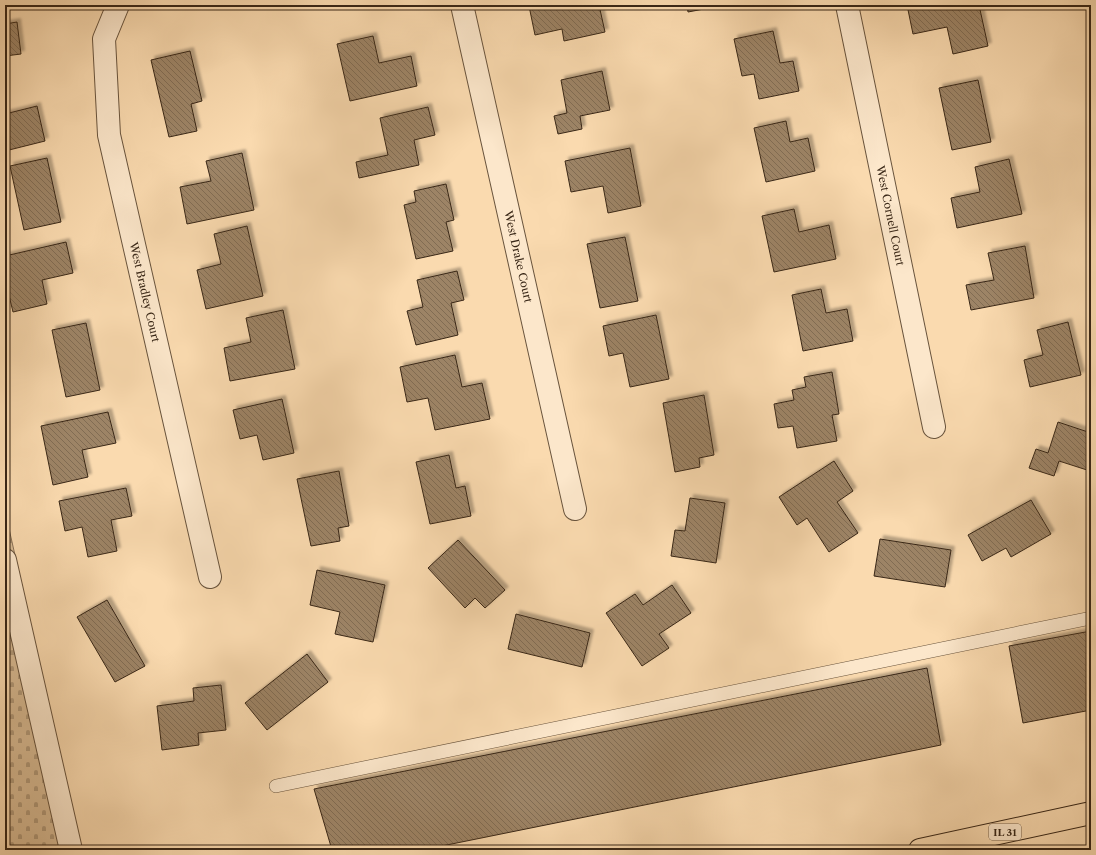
<svg xmlns="http://www.w3.org/2000/svg" width="1096" height="855" viewBox="0 0 1096 855" font-family="'Libre Caslon Text',serif">
  <style>
    .cemetery { fill: url(#cemetery-stones); stroke: #897256 }
    .building { fill: url(#building-back-hatch); stroke: #392717; filter: url(#shadow) }
    .lines { fill: none; stroke-linecap: round; stroke-linejoin: round }
    .lane-casing { stroke: #69543d; stroke-width: 14 }
    .street-casing { stroke: #69543d; stroke-width: 24 }
    .primary-casing { stroke: #392717; stroke-width: 24 }
    .lane { stroke: #fce7cb; stroke-width: 13 }
    .street { stroke: #fce7cb; stroke-width: 22 }
    .primary { stroke: #fadaaf; stroke-width: 22 }
    .labels { text-anchor: middle; dominant-baseline: central; stroke-width: 3; stroke-linejoin: round; paint-order: stroke }
    .shield { fill: #fce7cb; stroke: #74614d; stroke-width: 1 }
    .shield-label { font-size: 10px; font-weight: bold; fill: #392717 }
    .street-label { font-size: 11px; fill: #392717; stroke: #fce7cb }
  </style>
  <defs>
    <pattern id="cemetery-stones" width="16" height="16" patternUnits="userSpaceOnUse"><rect width="16" height="16" fill="#d9bc95"/><path d="M2 7V4a2 2 0 0 1 4 0v3zM10 15v-3a2 2 0 0 1 4 0v3z" fill="#b19979"/></pattern>
    <pattern id="building-back-hatch" width="6" height="6" patternUnits="userSpaceOnUse"><rect width="6" height="6" fill="#9d8466"/><path d="M-1 5l2 2M0 0l6 6M5-1l2 2" fill="none" stroke="#816c53"/></pattern>
    <filter id="shadow"><feDropShadow dx="3.5" dy="-3.5" stdDeviation="1" flood-color="#0004"/></filter>
  </defs>
  <rect width="100%" height="100%" fill="#fadaaf"/>
  <filter id="stains"><feTurbulence type="fractalNoise" baseFrequency=".005" numOctaves="4"/><feColorMatrix values="0 0 0 0 .2 0 0 0 0 .09 0 0 0 0 .02 0 0 0 .5 -.17"/></filter>
  <radialGradient id="worn" r=".72"><stop offset=".6" stop-color="#630" stop-opacity="0"/><stop offset="1" stop-color="#630" stop-opacity=".3"/></radialGradient>
  <path class="cemetery" d="M5,511L72,807L81,850H5Z"/>
  <g class="building">
    <path d="M536,5H599L605,32L564,41L562,29L535,35L529,6Z"/>
    <path d="M687,5H725L688,12Z"/>
    <path d="M907,5H979L988,46L953,54L947,27L913,34Z"/>
    <path d="M17,22L21,54L5,56V24Z"/>
    <path d="M773,31L780,63L793,61L799,91L759,99L754,74L742,76L734,39Z"/>
    <path d="M373,36L379,63L411,56L417,86L350,101L337,44Z"/>
    <path d="M190,51L202,101L191,104L197,131L169,137L151,60Z"/>
    <path d="M602,71L610,110L580,116L582,129L558,134L554,116L567,113L561,80Z"/>
    <path d="M978,80L991,142L952,150L939,88Z"/>
    <path d="M37,106L45,141L5,151V114Z"/>
    <path d="M428,107L435,135L414,140L419,165L359,178L356,162L388,155L380,118Z"/>
    <path d="M786,121L790,142L808,138L815,171L766,182L754,128Z"/>
    <path d="M630,148L641,206L608,213L603,186L571,192L565,161Z"/>
    <path d="M242,153L254,210L187,224L180,187L211,181L206,161Z"/>
    <path d="M47,158L61,222L24,230L10,166Z"/>
    <path d="M1009,159L1022,214L957,228L951,198L980,192L975,167Z"/>
    <path d="M446,184L454,220L446,222L453,251L416,259L404,205L416,202L414,191Z"/>
    <path d="M794,209L799,232L829,225L836,259L774,272L762,216Z"/>
    <path d="M247,226L263,296L206,309L197,270L221,264L214,234Z"/>
    <path d="M625,237L638,301L600,308L587,244Z"/>
    <path d="M66,242L73,273L42,280L47,304L13,312L5,279V256Z"/>
    <path d="M1025,246L1034,298L971,310L966,285L994,280L988,253Z"/>
    <path d="M457,271L464,300L451,303L458,335L416,345L407,311L423,307L417,280Z"/>
    <path d="M821,289L826,313L847,309L853,341L803,351L792,295Z"/>
    <path d="M283,310L295,369L230,381L224,348L251,342L246,318Z"/>
    <path d="M656,315L669,379L630,387L623,353L609,356L603,326Z"/>
    <path d="M1068,322L1081,375L1030,387L1024,360L1043,355L1037,330Z"/>
    <path d="M86,323L100,390L66,397L52,330Z"/>
    <path d="M455,355L462,387L482,383L490,419L435,430L428,398L407,402L400,367Z"/>
    <path d="M832,372L839,414L832,415L837,441L797,448L793,426L778,428L774,404L794,400L792,390L806,387L804,377Z"/>
    <path d="M704,395L714,455L699,458L700,467L675,472L663,403Z"/>
    <path d="M282,399L294,453L263,460L257,435L240,439L233,410Z"/>
    <path d="M108,412L116,443L82,450L88,477L53,485L41,426Z"/>
    <path d="M1058,422L1091,433V458L1087,470L1059,461L1054,476L1029,468L1036,449L1048,453Z"/>
    <path d="M449,455L456,488L465,486L471,516L430,524L416,462Z"/>
    <path d="M834,461L853,491L837,502L858,533L829,552L807,518L797,525L779,497Z"/>
    <path d="M339,471L349,526L338,528L340,541L311,546L297,479Z"/>
    <path d="M126,488L132,516L111,520L117,551L88,557L82,527L65,531L59,501Z"/>
    <path d="M690,498L725,503L716,563L671,556L675,530L685,531Z"/>
    <path d="M1031,500L1051,534L1011,557L1006,548L982,561L968,535Z"/>
    <path d="M880,539L951,550L945,587L874,576Z"/>
    <path d="M458,540L505,590L485,608L475,598L465,608L428,568Z"/>
    <path d="M317,570L385,585L373,642L335,634L340,612L310,605Z"/>
    <path d="M672,585L691,613L659,634L669,648L642,666L606,613L635,594L643,605Z"/>
    <path d="M107,600L145,666L115,682L77,617Z"/>
    <path d="M516,614L590,633L582,667L508,649Z"/>
    <path d="M1091,631V710L1023,723L1009,646Z"/>
    <path d="M307,654L328,682L267,730L245,703Z"/>
    <path d="M927,668L941,745L422,850H332L314,789Z"/>
    <path d="M221,685L226,730L198,733L199,745L162,750L157,706L194,701L193,688Z"/>
  </g>
  <g class="lines">
    <defs>
      <path id="lane" d="M276,786L1091,618"/>
      <g id="street">
        <path id="s1" d="M118,5L104,39L109,135L210,577"/>
        <path id="s2" d="M462,5L575,509"/>
        <path id="s3" d="M847,5L934,427"/>
        <path d="M5,560L71,850"/>
      </g>
      <path id="primary" d="M920,850L1091,813"/>
    </defs>
    <use href="#lane" class="lane-casing"/>
    <use href="#street" class="street-casing"/>
    <use href="#primary" class="primary-casing"/>
    <use href="#lane" class="lane"/>
    <use href="#street" class="street"/>
    <use href="#primary" class="primary"/>
  </g>
  <g class="labels">
    <rect class="shield" x="989" y="824" width="32" height="16" rx="3"/>
    <g class="shield-label">
      <text x="1005" y="832">IL 31</text>
    </g>
    <g class="street-label">
      <text stroke="none"><textPath href="#s3" startOffset="215">West Cornell Court</textPath></text>
      <text stroke="none"><textPath href="#s2" startOffset="258">West Drake Court</textPath></text>
      <text stroke="none"><textPath href="#s1" startOffset="294">West Bradley Court</textPath></text>
    </g>
  </g>
  <rect width="1096" height="855" fill="none" stroke="#fadaaf" stroke-width="20"/>
  <rect x="6" y="6" width="1084" height="843" fill="none" stroke="#392717" stroke-width="2"/>
  <rect x="10" y="10" width="1076" height="835" fill="none" stroke="#392717"/>
  <rect width="100%" height="100%" filter="url(#stains)"/>
  <rect width="100%" height="100%" fill="url(#worn)"/>
</svg>
